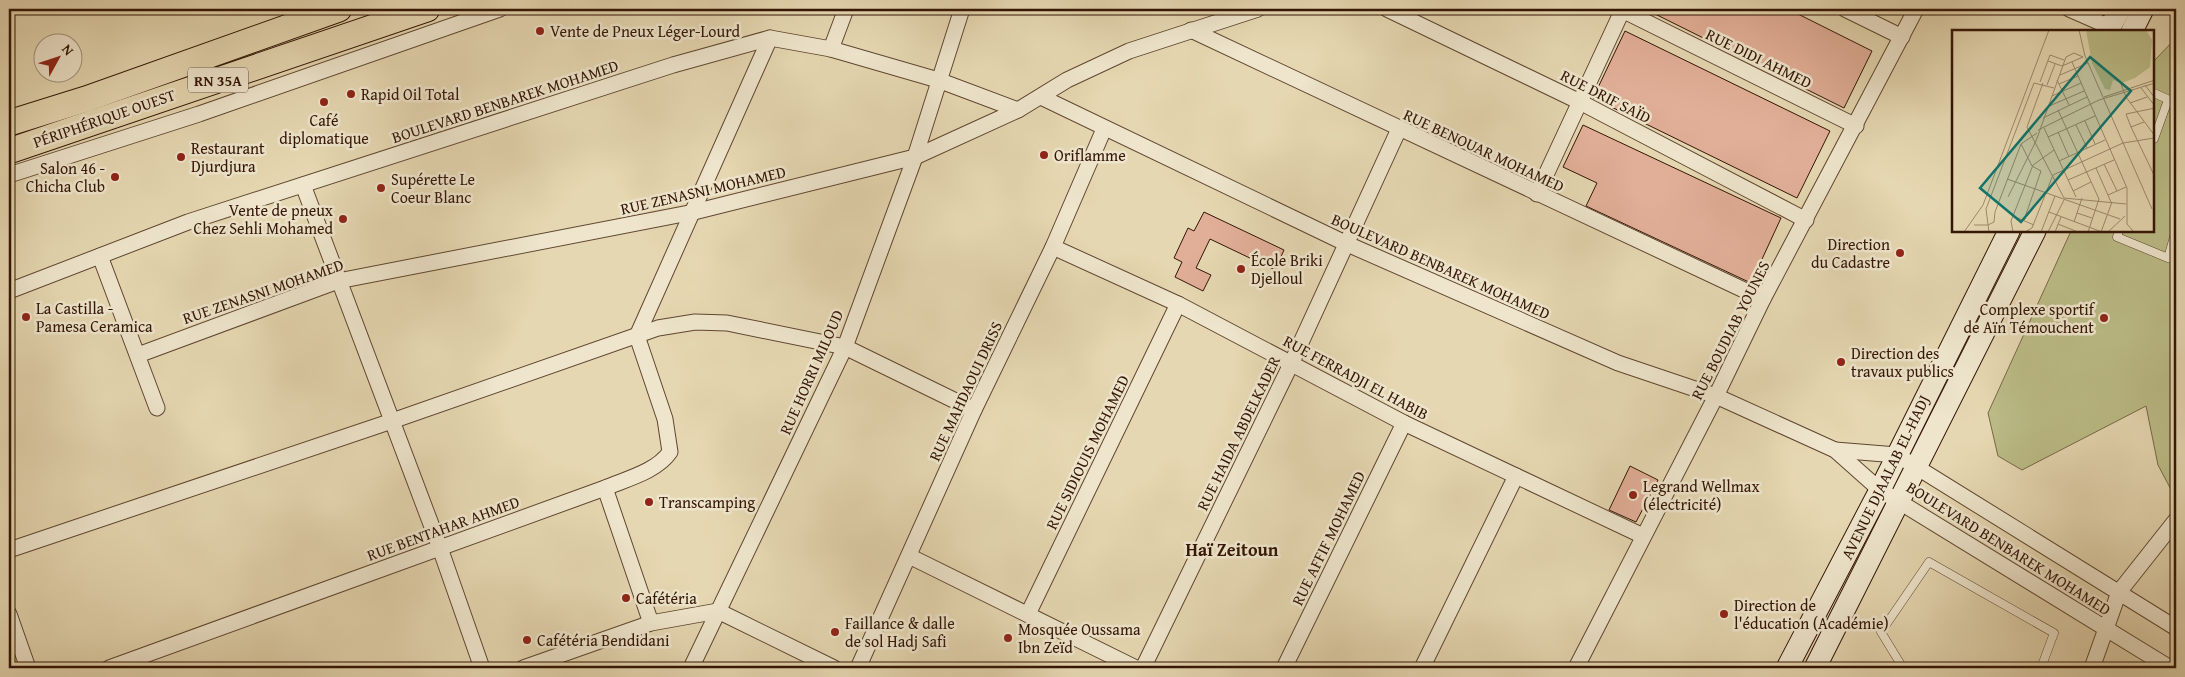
<svg xmlns="http://www.w3.org/2000/svg" width="2185" height="677" viewBox="0 0 2185 677" font-family="'Gentium Book Plus',serif">
  <style>
    .green { fill: #bbbc87; stroke: #776846 }
    .building { fill: #e1ae97; stroke: #331505 }
    .lines { fill: none; stroke-linecap: round; stroke-linejoin: round }
    .service-casing { stroke: #604630; stroke-width: 9 }
    .minor-casing { stroke: #604630; stroke-width: 17 }
    .secondary-casing { stroke: #331505; stroke-width: 23 }
    .trunk-casing { stroke: #331505; stroke-width: 27 }
    .service { stroke: #eee5cc; stroke-width: 8 }
    .minor { stroke: #eee5cc; stroke-width: 15 }
    .secondary { stroke: #eee5cc; stroke-width: 21 }
    .trunk { stroke: #e5d7b1; stroke-width: 25 }
    .poi-dot { fill: #8f2418; stroke: #eee5cc; stroke-width: 2 }
    .labels { text-anchor: middle; dominant-baseline: central; stroke-width: 5; stroke-linejoin: round; paint-order: stroke }
    .shield { fill: #eee5cc; stroke: #6b5341; stroke-width: 1 }
    .shield-label { font-size: 15px; font-weight: bold; fill: #331505 }
    .poi-label { font-size: 16px; fill: #331505; stroke: #eee5cc; text-anchor: start }
    .street-label { font-size: 16px; fill: #331505; stroke: #eee5cc }
    .neighbourhood-label { font-size: 18px; font-weight: bold; fill: #331505; stroke: #eee5cc }
    .inset-road { fill: none; stroke: #9e896c; stroke-width: 1 }
    .view { fill: #0f766e; fill-opacity: 0.15; stroke: #0f766e; stroke-width: 2.5 }
    .inset-edge { fill: none; stroke: #331505; stroke-width: 2.5 }
  </style>
  <rect width="100%" height="100%" fill="#e5d7b1"/>
  <filter id="stains"><feTurbulence type="fractalNoise" baseFrequency=".004" numOctaves="4"/><feColorMatrix values="0 0 0 0 .2 0 0 0 0 .09 0 0 0 0 .02 0 0 0 .5 -.17"/></filter>
  <radialGradient id="worn" r=".72"><stop offset=".6" stop-color="#630" stop-opacity="0"/><stop offset="1" stop-color="#630" stop-opacity=".3"/></radialGradient>
  <path class="green" d="M2176,38V499L2158,465L2146,406L2022,470L1998,456L1988,413L2071,231H2154V61Z"/>
  <g class="building">
    <path d="M1645,9H1788L1872,51L1844,108Z"/>
    <path d="M1625,31L1830,131L1797,198L1593,98Z"/>
    <path d="M1583,125L1781,218L1751,283L1586,206L1597,183L1563,167Z"/>
    <path d="M1204,212L1284,250L1275,270L1210,239L1196,268L1211,275L1203,291L1175,277L1182,262L1174,258L1188,228L1194,231Z"/>
    <path d="M1630,466L1658,480L1636,522L1609,510Z"/>
  </g>
  <g class="lines">
    <defs>
      <g id="service">
        <path d="M2154,93L2176,103"/>
        <path d="M2154,139L2168,100"/>
        <path d="M2119,231L2117,237L2168,258L2176,230"/>
        <path d="M1903,668L1881,632L1929,562L2054,633L2041,668"/>
      </g>
      <g id="minor">
        <path d="M1387,9L1580,102L1806,220"/>
        <path d="M1620,9L1856,126"/>
        <path d="M1845,9L1902,37"/>
        <path d="M2069,9L2110,27"/>
        <path d="M1191,30L1763,299"/>
        <path d="M831,49L846,9"/>
        <path d="M1041,97L1345,243L1618,363L1716,396L1835,450L1880,490L2170,668"/>
        <path d="M9,175L199,114L500,9"/>
        <path d="M303,185L440,548L482,668"/>
        <path d="M1537,194L1623,9"/>
        <path d="M1053,247L1178,304L1404,423L1643,536"/>
        <path d="M100,256L157,408"/>
        <path d="M9,291L188,222L673,65L770,38L831,49L938,80L1018,110"/>
        <path d="M138,355L338,281L694,212L915,157L1018,110L1067,80L1129,51L1258,9"/>
        <path d="M1835,450L1897,455L2176,628"/>
        <path d="M605,488L651,623"/>
        <path d="M9,550L392,421L658,328L695,322L727,323L845,347L974,410"/>
        <path d="M909,556L1136,668"/>
        <path d="M9,614L28,668"/>
        <path d="M1028,614L1178,304"/>
        <path d="M109,668L605,488C626,479 656,472 670,452L665,419L637,336L770,38"/>
        <path d="M523,668L651,623L718,611L834,668"/>
        <path d="M691,668L845,347L915,157L962,9"/>
        <path d="M858,668L974,410L1053,247L1104,129"/>
        <path d="M1143,668L1292,362L1399,129"/>
        <path d="M1284,668L1404,423"/>
        <path d="M1422,668L1516,476"/>
        <path d="M1576,668L1716,396L1763,299L1916,9"/>
        <path d="M2092,668L2119,592L2176,520"/>
      </g>
      <g id="secondary">
        <path d="M2108,31L2120,9"/>
        <path d="M2132,31L2143,9"/>
        <path d="M1787,668L1880,490L2009,231"/>
        <path d="M1815,668L2035,231"/>
      </g>
      <g id="trunk">
        <path d="M9,123L86,99L339,9"/>
        <path d="M9,151L427,9"/>
      </g>
    </defs>
    <use href="#service" class="service-casing"/>
    <use href="#minor" class="minor-casing"/>
    <use href="#secondary" class="secondary-casing"/>
    <use href="#trunk" class="trunk-casing"/>
    <use href="#service" class="service"/>
    <use href="#minor" class="minor"/>
    <use href="#secondary" class="secondary"/>
    <use href="#trunk" class="trunk"/>
  </g>
  <g class="poi-dot">
    <circle cx="540" cy="31" r="5"/>
    <circle cx="351" cy="94" r="5"/>
    <circle cx="324" cy="102" r="5"/>
    <circle cx="1044" cy="155" r="5"/>
    <circle cx="181" cy="157" r="5"/>
    <circle cx="115" cy="177" r="5"/>
    <circle cx="381" cy="188" r="5"/>
    <circle cx="343" cy="219" r="5"/>
    <circle cx="1900" cy="253" r="5"/>
    <circle cx="1241" cy="269" r="5"/>
    <circle cx="26" cy="317" r="5"/>
    <circle cx="2104" cy="318" r="5"/>
    <circle cx="1841" cy="362" r="5"/>
    <circle cx="1633" cy="495" r="5"/>
    <circle cx="649" cy="502" r="5"/>
    <circle cx="626" cy="598" r="5"/>
    <circle cx="1724" cy="614" r="5"/>
    <circle cx="835" cy="632" r="5"/>
    <circle cx="1008" cy="638" r="5"/>
    <circle cx="527" cy="640" r="5"/>
  </g>
  <g class="labels">
    <rect class="shield" x="188" y="67.5" width="60" height="25" rx="4"/>
    <g class="shield-label">
      <text x="218" y="80">RN 35A</text>
    </g>
    <g class="poi-label">
      <text x="550" y="31">Vente de Pneux Léger-Lourd</text>
      <text x="361" y="94">Rapid Oil Total</text>
      <text x="324" y="120" text-anchor="middle">Café<tspan x="324" dy="18">diplomatique</tspan></text>
      <text x="191" y="148">Restaurant<tspan x="191" dy="18">Djurdjura</tspan></text>
      <text x="1054" y="155">Oriflamme</text>
      <text x="105" y="168" text-anchor="end">Salon 46 -<tspan x="105" dy="18">Chicha Club</tspan></text>
      <text x="391" y="179">Supérette Le<tspan x="391" dy="18">Coeur Blanc</tspan></text>
      <text x="333" y="210" text-anchor="end">Vente de pneux<tspan x="333" dy="18">Chez Sehli Mohamed</tspan></text>
      <text x="1890" y="244" text-anchor="end">Direction<tspan x="1890" dy="18">du Cadastre</tspan></text>
      <text x="1251" y="260">École Briki<tspan x="1251" dy="18">Djelloul</tspan></text>
      <text x="36" y="308">La Castilla -<tspan x="36" dy="18">Pamesa Ceramica</tspan></text>
      <text x="2094" y="309" text-anchor="end">Complexe sportif<tspan x="2094" dy="18">de Aïn Témouchent</tspan></text>
      <text x="1851" y="353">Direction des<tspan x="1851" dy="18">travaux publics</tspan></text>
      <text x="1643" y="486">Legrand Wellmax<tspan x="1643" dy="18">(électricité)</tspan></text>
      <text x="659" y="502">Transcamping</text>
      <text x="636" y="598">Cafétéria</text>
      <text x="1734" y="605">Direction de<tspan x="1734" dy="18">l'éducation (Académie)</tspan></text>
      <text x="845" y="623">Faillance &amp; dalle<tspan x="845" dy="18">de sol Hadj Safi</tspan></text>
      <text x="1018" y="629">Mosquée Oussama<tspan x="1018" dy="18">Ibn Zeïd</tspan></text>
      <text x="537" y="640">Cafétéria Bendidani</text>
    </g>
    <g class="street-label">
      <text transform="translate(1759 58) rotate(26)">RUE DIDI AHMED</text>
      <text transform="translate(1606 96) rotate(27)">RUE DRIF SAÏD</text>
      <text transform="translate(505 101) rotate(-18)">BOULEVARD BENBAREK MOHAMED</text>
      <text transform="translate(104 118) rotate(-19)">PÉRIPHÉRIQUE OUEST</text>
      <text transform="translate(1484 150) rotate(25)">RUE BENOUAR MOHAMED</text>
      <text transform="translate(703 190) rotate(-13)">RUE ZENASNI MOHAMED</text>
      <text transform="translate(1441 266) rotate(24)">BOULEVARD BENBAREK MOHAMED</text>
      <text transform="translate(263 291) rotate(-19)">RUE ZENASNI MOHAMED</text>
      <text transform="translate(1730 330) rotate(-63)">RUE BOUDIAB YOUNES</text>
      <text transform="translate(811 372) rotate(-66)">RUE HORRI MILOUD</text>
      <text transform="translate(1356 377) rotate(28)">RUE FERRADJI EL HABIB</text>
      <text transform="translate(965 391) rotate(-65)">RUE MAHDAOUI DRISS</text>
      <text transform="translate(1238 433) rotate(-64)">RUE HAIDA ABDELKADER</text>
      <text transform="translate(1087 452) rotate(-64)">RUE SIDIOUIS MOHAMED</text>
      <text transform="translate(1885 477) rotate(-64)">AVENUE DJAALAB EL-HADJ</text>
      <text transform="translate(443 528) rotate(-20)">RUE BENTAHAR AHMED</text>
      <text transform="translate(1328 538) rotate(-64)">RUE AFFIF MOHAMED</text>
      <text transform="translate(2009 548) rotate(32)">BOULEVARD BENBAREK MOHAMED</text>
    </g>
    <g class="neighbourhood-label">
      <text x="1232" y="549">Haï Zeitoun</text>
    </g>
  </g>
  <g transform="translate(1952 30)">
    <rect width="202" height="202" fill="#e5d7b1"/>
    <path d="M134,0H194L200,10L198,37L183,48L170,53L161,50L158,60L153,59L140,33Z" fill="#bbbc87"/>
    <path class="inset-road" d="M127,0L133,26L200,179M96,31L110,36L131,27M120,32L175,158V194L182,202M108,45L136,33M105,50L117,75M88,52L98,25L112,30M91,53L75,97L112,168M107,54L126,46M169,54L174,67L203,106M95,55L103,34M193,55L203,68M189,58L203,76M100,66L129,53M152,67L203,50M178,73L195,67M95,77L132,61M106,80L147,169L136,202M91,88L135,67M133,91L143,114M192,92L179,97L203,147M124,95L135,118M179,97L174,84L203,78M92,98L124,167M86,100L147,70L203,53M106,102L117,127M96,107L143,86M69,114L80,136L89,141L72,190M107,131L153,110M152,134L165,161M144,138L159,172M55,149L168,189M116,150L162,130M121,161L139,152M156,165L174,157M56,167L84,111L114,27L122,23L131,27M112,168L174,174M34,179L82,53L102,58M34,179L37,202M97,182L150,202M125,183L140,188M61,186L82,195M122,192L130,168M106,194L126,202M22,195H36L42,192L43,182L69,114L85,103M12,202L31,175L97,0M61,202L59,191L81,135L102,120M73,202L80,198L101,145L171,113L202,108M89,202L103,166M96,202L112,170M103,202L109,187M149,202L160,172M156,202L173,186"/>
    <path class="view" d="M138,27L179,61L69,192L28,158Z"/>
    <rect width="202" height="202" class="inset-edge"/>
  </g>
  <rect width="2185" height="677" fill="none" stroke="#e5d7b1" stroke-width="30"/>
  <rect x="10" y="10" width="2165" height="657" fill="none" stroke="#331505" stroke-width="2.5"/>
  <rect x="15" y="15" width="2155" height="647" fill="none" stroke="#331505"/>
  <g transform="translate(58 58) rotate(50)"><circle r="24" fill="#eee5cc" stroke="#a3927c"/>
  <path d="M0-4L9 19L0 12L-9 19Z" fill="#8f2418"/>
  <text y="-8" font-size="14" font-weight="bold" text-anchor="middle" fill="#331505">N</text>
  </g>
  <rect width="100%" height="100%" filter="url(#stains)"/>
  <rect width="100%" height="100%" fill="url(#worn)"/>
</svg>
